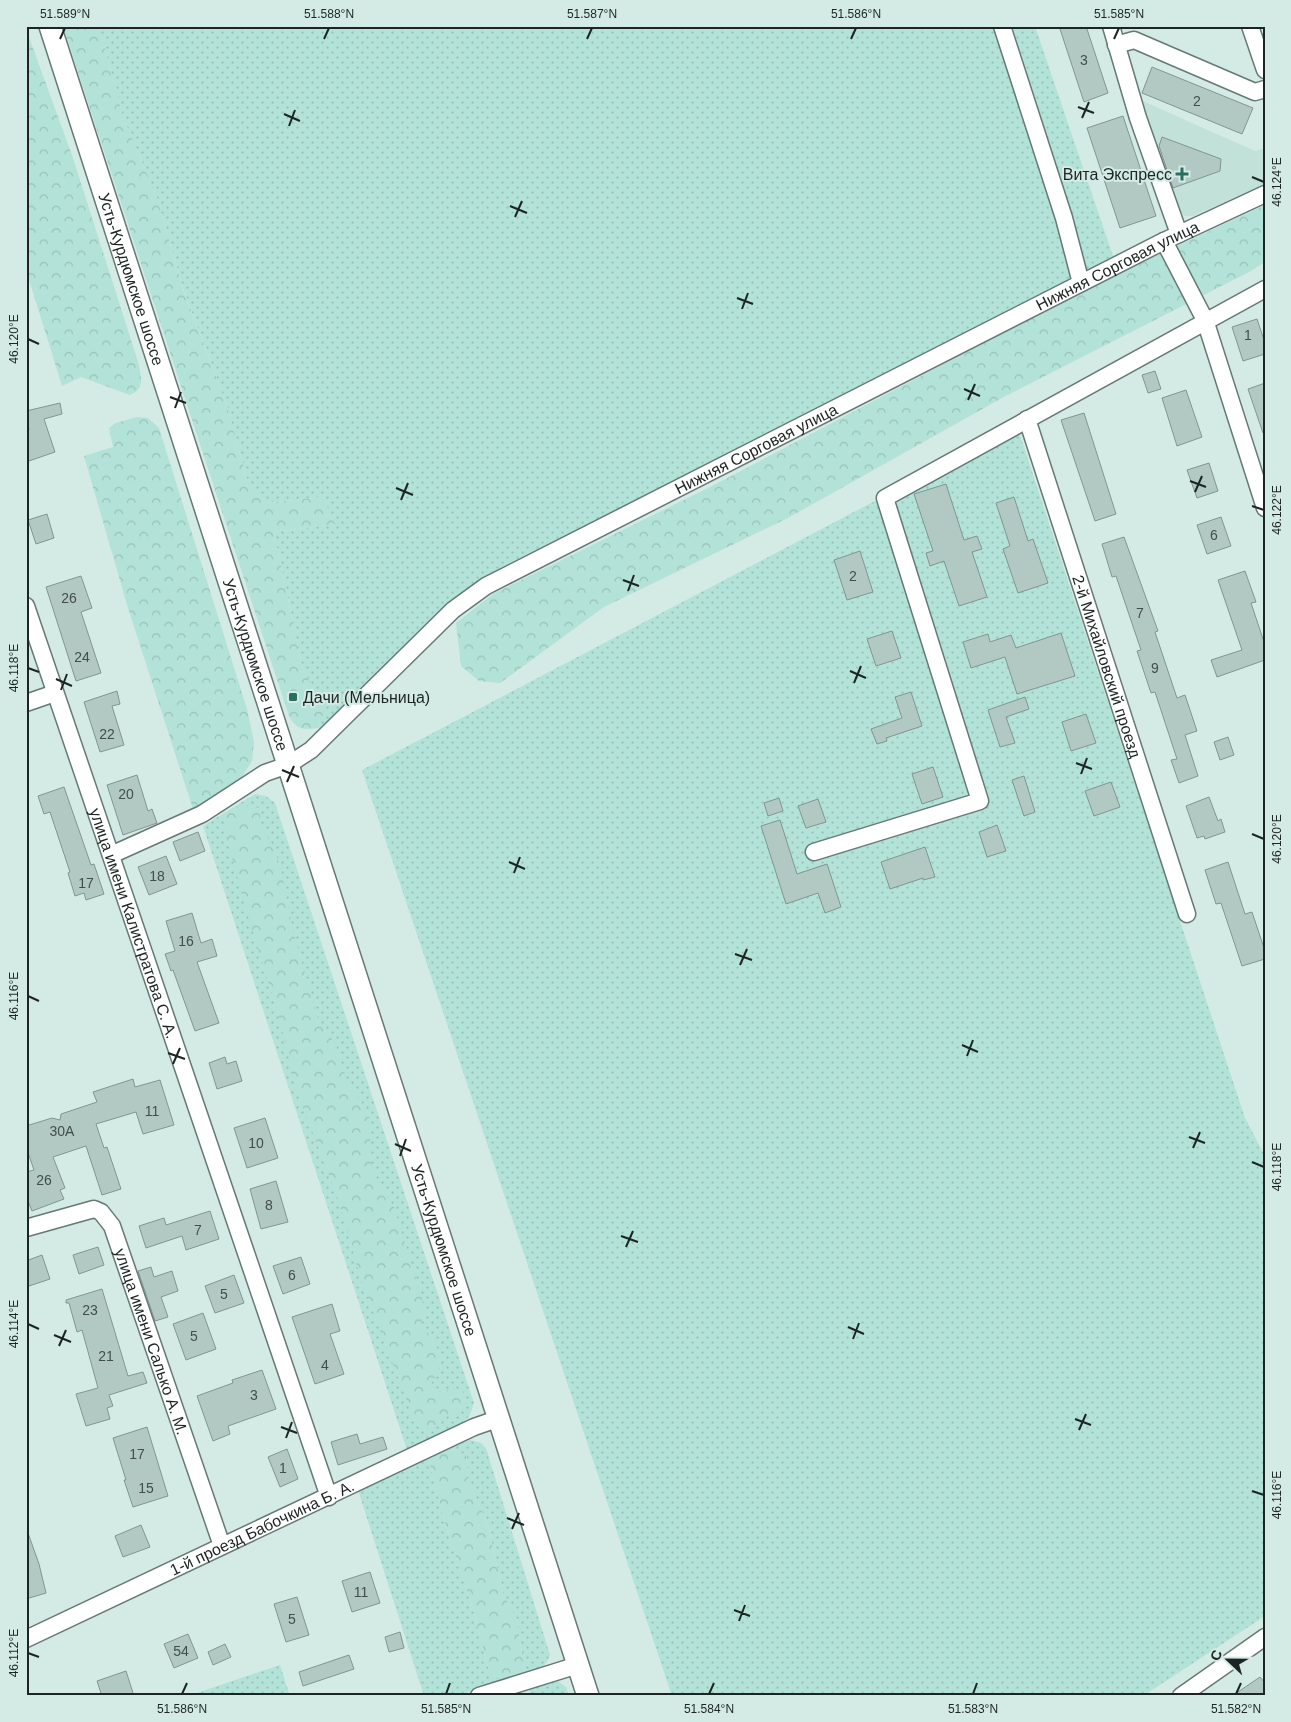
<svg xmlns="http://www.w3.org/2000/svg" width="1291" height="1722" viewBox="0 0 1291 1722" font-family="Arial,sans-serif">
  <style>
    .built { fill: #c1e1d9 }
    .green { fill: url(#green-dots) }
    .forest { fill: url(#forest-crowns) }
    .building { fill: #b2c8c3; stroke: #819691 }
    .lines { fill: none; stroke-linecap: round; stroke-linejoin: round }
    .minor-casing { stroke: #657975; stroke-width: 19 }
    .major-casing { stroke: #657975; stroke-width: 24 }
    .minor { stroke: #fff; stroke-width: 16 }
    .major { stroke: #fff; stroke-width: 21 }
    .ticks { fill: none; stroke: #1c2523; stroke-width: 2 }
    .poi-dot { fill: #286e62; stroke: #d4ebe5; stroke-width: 2 }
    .labels { text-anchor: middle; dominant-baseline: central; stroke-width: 4; stroke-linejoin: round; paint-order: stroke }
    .number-label { font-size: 14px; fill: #424e4b }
    .poi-label { font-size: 16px; fill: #1c2523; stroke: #d4ebe5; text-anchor: end }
    .street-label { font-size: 16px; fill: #1c2523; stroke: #d4ebe5 }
    .neatline { fill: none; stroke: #1c2523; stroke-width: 2 }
    .ticks-label { font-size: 12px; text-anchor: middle; fill: #1c2523 }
  </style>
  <defs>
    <pattern id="green-dots" width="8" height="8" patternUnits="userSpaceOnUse" patternTransform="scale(1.25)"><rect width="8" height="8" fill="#b2e2d8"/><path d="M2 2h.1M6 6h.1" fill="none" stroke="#98c2b9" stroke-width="1.8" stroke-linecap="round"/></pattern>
    <pattern id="forest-crowns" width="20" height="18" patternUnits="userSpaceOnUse" patternTransform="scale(1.25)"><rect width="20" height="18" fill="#b2e2d8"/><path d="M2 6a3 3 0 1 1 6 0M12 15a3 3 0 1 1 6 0" fill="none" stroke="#98c2b9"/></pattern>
  </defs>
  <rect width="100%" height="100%" fill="#d4ebe5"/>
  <path class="built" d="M1138,99L1255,151L1265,148V184L1193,216H1185L1178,212Z"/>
  <g class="green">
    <path d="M99,26H1035L1113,256L485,579L447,603L324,725L318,728L323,712L302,666L274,532L334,524L323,497L266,503L247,479L227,406L184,291L157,198L123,117Z"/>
    <path d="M1016,423L1245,1118L1265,1156V1616L1143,1696H672L362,770L873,502Z"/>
    <path d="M255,794L266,796L275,803L474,1403L469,1417L459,1425L407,1450L203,826Z"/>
    <path d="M470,1440L481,1443L486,1448L550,1655C545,1669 538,1670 525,1674L517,1621L503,1593L488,1525L469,1481L466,1455L449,1448Z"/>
    <path d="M436,1454L429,1461L447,1530L473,1609L489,1671L500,1680L458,1696H424L358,1490Z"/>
    <path d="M280,1665L290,1696H188Z"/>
    <path d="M555,1679L566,1687L569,1696H532L526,1684Z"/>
  </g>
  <g class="forest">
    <path d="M63,26H99L123,117L157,198L184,292L227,406L247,479L267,503L323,497L335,524L274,532L302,666L324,712L318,728C302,730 297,730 289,716Z"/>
    <path d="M26,29L73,158L139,365C141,379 145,388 130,395L81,377L62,386L26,270Z"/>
    <path d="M1265,205V262L1251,271L1002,398L788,518L604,607L500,683L479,681L461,666L456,623L493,594L714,485L1100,282Z"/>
    <path d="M137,417L148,418L159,428L247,709L254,742L252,761L236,786L194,812L128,608L84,456L113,447L109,428L116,423Z"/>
    <path d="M245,805L259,808L261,824L276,853L282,873L293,931L318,1018L336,1045L346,1078L369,1114L371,1163L378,1181L394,1207L419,1289L425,1310L420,1326L435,1339L438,1352L440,1370L431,1384L435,1391L460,1390L465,1394C467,1414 455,1410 443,1419C436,1424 432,1428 425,1431L416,1425L362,1283L338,1199L297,1092L278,1013L248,916L227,839L224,820L231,809Z"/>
    <path d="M449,1448L466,1455L469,1481L488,1525L503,1593L517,1621L525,1674L500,1680L489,1671L473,1609L447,1530L429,1461L436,1454Z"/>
  </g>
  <g class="building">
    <path d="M1059,26H1086L1108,93L1084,102Z"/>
    <path d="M1152,67L1253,108L1242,134L1142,93Z"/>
    <path d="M1123,116L1156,216L1120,228L1087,128Z"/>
    <path d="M1162,137L1221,159L1220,171L1173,188L1159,146Z"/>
    <path d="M1257,319L1265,343V354L1243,361L1232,327Z"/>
    <path d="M1155,371L1161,389L1148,393L1142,375Z"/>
    <path d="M1265,383V433H1263L1248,389Z"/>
    <path d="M1186,390L1202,437L1177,446L1162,398Z"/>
    <path d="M60,403L62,414L44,419L55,452L26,462V431L29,430L26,411Z"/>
    <path d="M1084,413L1116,514L1095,521L1061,420Z"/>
    <path d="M1209,463L1218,491L1197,498L1187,470Z"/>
    <path d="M946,484L964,540L977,536L982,549L972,552L987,597L959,606L944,561L930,566L926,553L933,551L914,494Z"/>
    <path d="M1014,497L1028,541L1033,539L1048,583L1018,593L1003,549L1010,546L996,503Z"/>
    <path d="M47,514L54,538L36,544L28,520Z"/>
    <path d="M1221,517L1231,546L1207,554L1197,525Z"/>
    <path d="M1124,537L1158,631L1155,632L1177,698L1185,695L1197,731L1185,735L1198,776L1179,783L1171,760L1177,759L1155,692L1151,693L1137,651L1141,650L1116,576L1112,577L1102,544Z"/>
    <path d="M860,551L873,592L847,600L834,560Z"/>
    <path d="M1245,571L1256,602L1251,603L1265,645V660L1217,677L1211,660L1242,650L1218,580Z"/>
    <path d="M81,576L92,608L81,612L101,673L76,681L46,587Z"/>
    <path d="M892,631L901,658L876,666L867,639Z"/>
    <path d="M1061,633L1075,676L1017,694L1005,657L971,668L963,642L988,634L990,642L1011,635L1016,648Z"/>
    <path d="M117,691L120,704L112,706L124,745L100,752L84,702Z"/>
    <path d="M911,692L922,726L886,738L887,741L877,744L871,729L902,718L895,697Z"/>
    <path d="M1025,697L1029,709L1006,717L1015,743L1000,747L988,710Z"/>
    <path d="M1086,714L1096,743L1071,751L1062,722Z"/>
    <path d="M1228,737L1234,755L1220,760L1214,742Z"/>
    <path d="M933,767L943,797L922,804L912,774Z"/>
    <path d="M137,775L148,811L152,809L157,823L123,835L107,785Z"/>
    <path d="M1024,776L1035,812L1024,816L1012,780Z"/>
    <path d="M1111,782L1120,807L1094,816L1085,791Z"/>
    <path d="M64,787L91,865L94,864L104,894L86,900L84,893L75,896L68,873L70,872L50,812L44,814L38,796Z"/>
    <path d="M1209,797L1218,821L1221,819L1225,832L1205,839L1204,836L1197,838L1186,806Z"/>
    <path d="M779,798L783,811L768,816L764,803Z"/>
    <path d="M818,799L826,822L806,828L798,806Z"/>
    <path d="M780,820L797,874L827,864L841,907L825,913L818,893L786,904L761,826Z"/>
    <path d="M997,825L1006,851L987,857L979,832Z"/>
    <path d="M198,832L205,851L180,861L173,842Z"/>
    <path d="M925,847L935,877L923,880V878L890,889L881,862Z"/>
    <path d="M166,856L177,884L149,895L138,867Z"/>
    <path d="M1228,862L1245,914L1252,912L1265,951V959L1242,966L1221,903L1216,904L1205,870Z"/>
    <path d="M192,913L201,943L212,939L217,956L197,962L219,1023L195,1031L173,970L171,971L165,954L175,951L166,921Z"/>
    <path d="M225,1057L227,1064L236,1061L242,1081L217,1089L209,1063Z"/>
    <path d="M133,1079L135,1087L160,1080L174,1125L143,1134L136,1112L96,1124L104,1148L107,1147L121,1189L102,1195L86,1146L53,1157L65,1188L60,1190L64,1199L32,1211L26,1196V1172L34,1170L26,1147V1126L52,1118L60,1120L61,1114L97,1102L93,1092Z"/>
    <path d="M265,1118L278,1158L247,1168L234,1128Z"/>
    <path d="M276,1181L288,1222L261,1229L250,1189Z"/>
    <path d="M210,1211L219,1239L186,1250L182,1236L146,1248L139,1226L164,1218L166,1225Z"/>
    <path d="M98,1247L104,1265L79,1274L73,1255Z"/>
    <path d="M42,1255L50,1279L26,1287V1261Z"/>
    <path d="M301,1257L310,1284L283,1294L273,1266Z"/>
    <path d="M151,1267L154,1277L172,1271L178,1291L161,1297L168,1317L155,1321L138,1271Z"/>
    <path d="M234,1275L244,1303L215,1313L205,1286Z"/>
    <path d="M102,1289L128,1376L143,1372L147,1383L109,1395L113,1406L107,1408L110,1419L86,1426L76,1394L98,1388L82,1330L77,1332L69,1303H66V1300Z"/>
    <path d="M332,1304L340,1331L330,1334L344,1374L315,1384L292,1317Z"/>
    <path d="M203,1313L216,1349L186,1360L173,1324Z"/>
    <path d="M262,1370L276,1409L228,1426L230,1434L213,1441L197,1396L233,1383L232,1380Z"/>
    <path d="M147,1427L168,1496L133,1507L124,1480H126L113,1438Z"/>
    <path d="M357,1434L360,1444L383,1437L387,1449L338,1465L331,1442Z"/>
    <path d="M287,1449L298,1479L280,1487L268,1457Z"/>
    <path d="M141,1525L150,1547L123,1557L115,1536Z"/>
    <path d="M26,1533H28L39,1564L46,1593L26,1599Z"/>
    <path d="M370,1572L380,1603L352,1612L342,1581Z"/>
    <path d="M297,1597L309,1635L286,1642L274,1604Z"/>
    <path d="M400,1632L404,1648L389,1652L385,1637Z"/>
    <path d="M188,1634L198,1658L174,1668L164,1644Z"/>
    <path d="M225,1644L231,1657L213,1665L208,1652Z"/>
    <path d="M349,1655L354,1669L303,1686L299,1672Z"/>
    <path d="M126,1671L134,1696H102L97,1681Z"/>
    <path d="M1260,1677L1265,1683V1696H1232Z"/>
  </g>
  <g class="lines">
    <defs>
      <g id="minor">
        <path d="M1002,26L1064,218L1081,283"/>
        <path d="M1111,26L1138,118L1179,234"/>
        <path d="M1250,26L1265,70"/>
        <path d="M1116,45L1134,40L1255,92L1265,89"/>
        <path d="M1164,241L1205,320L1265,508"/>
        <path id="s1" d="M1027,419L1187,914"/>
        <path id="s2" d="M26,606L329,1497"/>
        <path d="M26,703L55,693"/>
        <path d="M814,852L980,801L885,498L1265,289"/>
        <path id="s3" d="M111,855L202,814L265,773L288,765L311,750L453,610L486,586L1164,241L1265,194"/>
        <path id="s4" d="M26,1228L94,1209L101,1212L112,1226L222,1546"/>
        <path id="s5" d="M26,1639L474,1427L500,1418"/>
        <path d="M479,1696L578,1665"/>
        <path d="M1181,1696L1265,1637"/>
      </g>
      <g id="major">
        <path id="s6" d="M50,26L588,1696"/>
      </g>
    </defs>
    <use href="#minor" class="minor-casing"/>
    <use href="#major" class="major-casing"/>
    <use href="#minor" class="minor"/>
    <use href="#major" class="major"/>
  </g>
  <path class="ticks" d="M60,39L65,28M324,39L329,28M587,39L592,28M851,39L856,28M1114,39L1119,28M1078,107L1094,113M284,114L300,121M1082,118L1089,102M289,126L295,110M1252,177L1264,182M510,206L527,213M515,217L522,201M737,298L753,304M742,309L748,293M28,339L39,344M964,389L980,396M170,397L186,403M968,400L975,384M175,408L181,392M1190,481L1206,487M396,488L413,495M1195,492L1202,476M401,500L408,483M1252,506L1264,510M623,580L639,586M628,591L634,575M28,668L39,672M850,671L866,678M56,679L72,686M854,683L861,666M61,690L67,674M1076,763L1092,769M282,770L299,777M1081,774L1087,758M287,782L294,766M1252,834L1264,839M509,862L525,869M514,873L520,857M735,954L752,960M740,965L747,949M28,996L39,1001M962,1045L978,1052M168,1053L185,1059M967,1056L973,1040M173,1064L180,1048M1189,1137L1205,1143M395,1144L411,1151M1193,1148L1200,1132M400,1156L406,1139M1252,1162L1264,1167M621,1236L638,1242M626,1247L633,1231M28,1324L39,1329M848,1327L864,1334M54,1335L71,1342M853,1339L859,1323M59,1346L66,1330M1075,1419L1091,1425M281,1427L297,1433M1079,1430L1086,1414M286,1438L292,1422M1252,1491L1264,1495M507,1518L524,1525M512,1529L519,1513M734,1610L750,1616M739,1621L745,1605M28,1653L39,1657M182,1694L187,1683M446,1694L450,1683M709,1694L714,1683M973,1694L977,1683M1236,1694L1241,1683"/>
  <g class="poi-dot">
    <path d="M1179.5 166.5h5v5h5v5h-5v5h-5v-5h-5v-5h5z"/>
    <rect x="288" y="692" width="10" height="10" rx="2.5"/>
  </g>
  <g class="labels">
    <g class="number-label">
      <text x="1084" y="60">3</text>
      <text x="1197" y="101">2</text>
      <text x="1248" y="335">1</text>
      <text x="1214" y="535">6</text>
      <text x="853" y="576">2</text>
      <text x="69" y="598">26</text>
      <text x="1140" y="613">7</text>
      <text x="82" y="657">24</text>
      <text x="1155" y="668">9</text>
      <text x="107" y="734">22</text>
      <text x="126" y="794">20</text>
      <text x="157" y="876">18</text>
      <text x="86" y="883">17</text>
      <text x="186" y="941">16</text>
      <text x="152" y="1111">11</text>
      <text x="62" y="1131">30А</text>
      <text x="256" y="1143">10</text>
      <text x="44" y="1180">26</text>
      <text x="269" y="1205">8</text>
      <text x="198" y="1230">7</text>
      <text x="292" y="1275">6</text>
      <text x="224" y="1294">5</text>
      <text x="90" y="1310">23</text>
      <text x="194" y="1336">5</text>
      <text x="106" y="1356">21</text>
      <text x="325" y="1365">4</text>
      <text x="254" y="1395">3</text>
      <text x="137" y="1454">17</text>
      <text x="283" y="1468">1</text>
      <text x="146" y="1488">15</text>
      <text x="361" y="1592">11</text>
      <text x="292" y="1619">5</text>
      <text x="181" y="1651">54</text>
    </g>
    <g class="poi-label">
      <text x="1172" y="174">Вита Экспресс</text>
      <text x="303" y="697" text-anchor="start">Дачи (Мельница)</text>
    </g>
    <g class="street-label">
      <text stroke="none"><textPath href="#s3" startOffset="1175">Нижняя Сорговая улица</textPath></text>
      <text stroke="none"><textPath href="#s6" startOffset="266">Усть-Курдюмское шоссе</textPath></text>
      <text stroke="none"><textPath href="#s3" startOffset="770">Нижняя Сорговая улица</textPath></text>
      <text stroke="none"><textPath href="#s6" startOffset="671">Усть-Курдюмское шоссе</textPath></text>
      <text stroke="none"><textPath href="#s1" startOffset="260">2-й Михайловский проезд</textPath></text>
      <text stroke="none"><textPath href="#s2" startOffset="335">улица имени Калистратова С. А.</textPath></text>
      <text stroke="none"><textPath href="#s6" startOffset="1286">Усть-Курдюмское шоссе</textPath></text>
      <text stroke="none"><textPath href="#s4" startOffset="218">улица имени Салько А. М.</textPath></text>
      <text stroke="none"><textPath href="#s5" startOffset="261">1-й проезд Бабочкина Б. А.</textPath></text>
    </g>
  </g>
  <rect width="1291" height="1722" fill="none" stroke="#d4ebe5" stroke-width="55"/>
  <g transform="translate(1228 1660) rotate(292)" stroke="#d4ebe5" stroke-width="4" paint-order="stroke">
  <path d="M0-4L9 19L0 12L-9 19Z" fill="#1c2523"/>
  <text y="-8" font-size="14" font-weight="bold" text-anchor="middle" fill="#1c2523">С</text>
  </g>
  <rect x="28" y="28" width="1236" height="1666" class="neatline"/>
  <g class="ticks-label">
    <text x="65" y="18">51.589°N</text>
    <text x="329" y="18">51.588°N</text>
    <text x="592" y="18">51.587°N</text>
    <text x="856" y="18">51.586°N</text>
    <text x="1119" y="18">51.585°N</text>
    <text transform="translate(1277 182) rotate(-90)" y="4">46.124°E</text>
    <text transform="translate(14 339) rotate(-90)" y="4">46.120°E</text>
    <text transform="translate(1277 510) rotate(-90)" y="4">46.122°E</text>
    <text transform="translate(14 668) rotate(-90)" y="4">46.118°E</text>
    <text transform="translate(1277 839) rotate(-90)" y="4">46.120°E</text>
    <text transform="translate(14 996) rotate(-90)" y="4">46.116°E</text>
    <text transform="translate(1277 1167) rotate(-90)" y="4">46.118°E</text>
    <text transform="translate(14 1324) rotate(-90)" y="4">46.114°E</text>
    <text transform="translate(1277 1495) rotate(-90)" y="4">46.116°E</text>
    <text transform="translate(14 1653) rotate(-90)" y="4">46.112°E</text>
    <text x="182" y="1713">51.586°N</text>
    <text x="446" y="1713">51.585°N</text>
    <text x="709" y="1713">51.584°N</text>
    <text x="973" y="1713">51.583°N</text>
    <text x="1236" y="1713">51.582°N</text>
  </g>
</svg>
